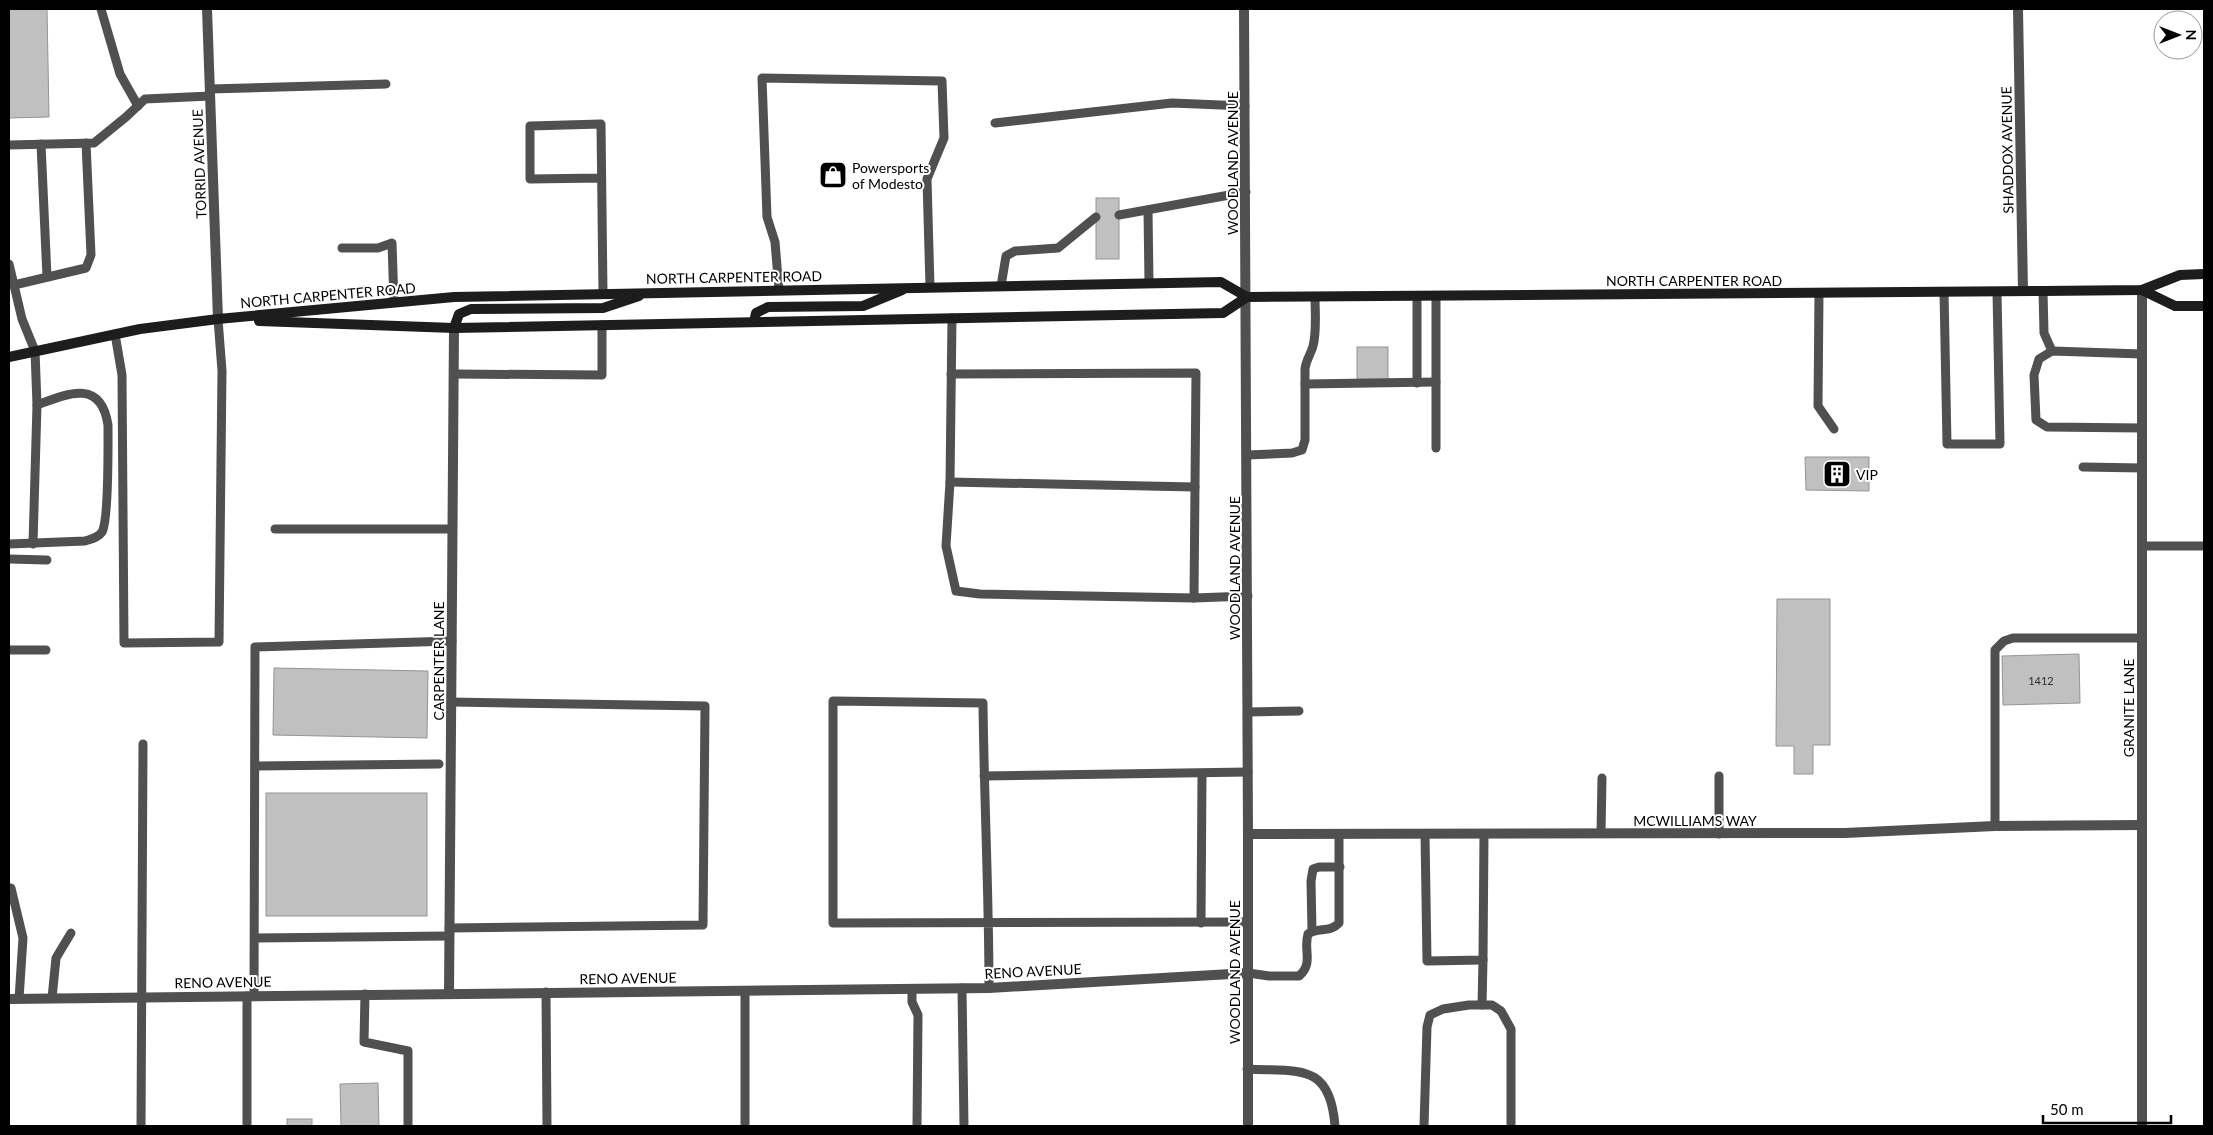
<svg xmlns="http://www.w3.org/2000/svg" width="2213" height="1135" viewBox="0 0 2213 1135" font-family="Lato,sans-serif">
  <style>
    .building { fill: #c0c0c0; stroke: #949494 }
    .lines { fill: none; stroke-linecap: round; stroke-linejoin: round }
    .service { stroke: #505050; stroke-width: 9 }
    .minor { stroke: #505050; stroke-width: 10 }
    .tertiary { stroke: #505050; stroke-width: 10 }
    .secondary { stroke: #1d1d1d; stroke-width: 10 }
    .labels { text-anchor: middle; dominant-baseline: central; stroke-width: 4; stroke-linejoin: round; paint-order: stroke }
    .number-label { font-size: 11px; fill: #303030 }
    .street-label { font-size: 14px; fill: #000; stroke: #fff }
    .poi-label { font-size: 14px; fill: #000; stroke: #fff; text-anchor: start }
  </style>
  <rect width="100%" height="100%" fill="#fff"/>
  <g class="building">
    <path d="M9,9H47L49,117L9,118Z"/>
    <rect x="1096" y="198" width="23" height="61"/>
    <rect x="1357" y="347" width="31" height="39"/>
    <path d="M1805,457H1869V491L1806,490Z"/>
    <path d="M1777,599H1830V745H1813V774H1794V746H1776Z"/>
    <path d="M2079,654L2080,703L2003,705L2002,656Z"/>
    <path d="M274,668L428,671L427,738L273,735Z"/>
    <rect x="266" y="793" width="161" height="123"/>
    <path d="M378,1083L379,1126H341L340,1084Z"/>
    <rect x="287" y="1119" width="25" height="7"/>
  </g>
  <g class="lines">
    <g class="service">
      <path d="M101,9L120,74L138,106"/>
      <path d="M210,89L386,84"/>
      <path d="M995,123L1172,103L1245,106"/>
      <path d="M41,144L47,277"/>
      <path d="M9,145L94,143L126,117L145,99L210,96"/>
      <path d="M601,178L530,179V126L601,124L603,294"/>
      <path d="M1148,210L1149,283"/>
      <path d="M1119,215L1246,192"/>
      <path d="M342,248H378L392,243L394,302"/>
      <path d="M9,264L22,319L35,351L37,405L33,544"/>
      <path d="M14,285L86,268L91,255L86,143"/>
      <path d="M1001,286L1006,256L1015,251L1058,248L1096,217"/>
      <path d="M779,290L775,242L767,217L762,78L942,81L944,138L927,179L930,287"/>
      <path d="M2043,291L2044,333L2052,351"/>
      <path d="M1944,292L1947,444H2000L1997,292"/>
      <path d="M1819,293L1818,406L1834,429"/>
      <path d="M1417,296V383"/>
      <path d="M952,318L950,482L946,546L956,591L980,594L1194,598L1248,596"/>
      <path d="M115,334L122,375L124,643L219,642L222,371L218,319"/>
      <path d="M2142,354L2052,351L2039,359L2034,375L2036,420L2047,427L2142,428"/>
      <path d="M454,374L602,375V325"/>
      <path d="M951,374L1196,373L1194,598"/>
      <path d="M1305,384L1436,382"/>
      <path d="M1436,448V296"/>
      <path d="M1247,455L1292,453L1302,450L1305,440V369C1306,360 1311,354 1313,346C1317,331 1315,313 1315,297"/>
      <path d="M2083,467L2142,468"/>
      <path d="M950,482L1195,487"/>
      <path d="M275,529H452"/>
      <path d="M9,544L85,541C91,539 98,538 102,532C109,520 108,444 108,425C101,379 69,393 37,405"/>
      <path d="M2142,546H2204"/>
      <path d="M9,559L47,560"/>
      <path d="M9,650H46"/>
      <path d="M1248,712L1299,711"/>
      <path d="M256,766L439,764"/>
      <path d="M984,776L1248,772"/>
      <path d="M1719,776V834"/>
      <path d="M1995,826V650L2004,641L2013,638H2142"/>
      <path d="M1601,833L1602,778"/>
      <path d="M1425,834L1427,961L1483,960L1484,834"/>
      <path d="M11,888L23,938L19,999"/>
      <path d="M1201,923L1202,774"/>
      <path d="M449,928L703,925L705,706L451,702"/>
      <path d="M1312,931L1311,881L1313,869L1319,867H1340"/>
      <path d="M255,938L449,936"/>
      <path d="M1248,973L1269,976H1299C1314,963 1303,950 1308,934C1318,927 1330,933 1339,923V834"/>
      <path d="M962,988L964,1126"/>
      <path d="M989,988C989,893 984,798 983,703L833,701V923L1248,922"/>
      <path d="M912,989V1002L918,1015L917,1126"/>
      <path d="M745,991V1126"/>
      <path d="M546,992L547,1126"/>
      <path d="M365,994L364,1042L408,1051V1126"/>
      <path d="M247,996V1126"/>
      <path d="M254,996L255,647L452,641"/>
      <path d="M52,998L56,958L71,933"/>
      <path d="M1482,1005L1483,960"/>
      <path d="M1247,1069C1299,1072 1330,1062 1335,1126"/>
      <path d="M141,1126L143,744"/>
      <path d="M1424,1126L1427,1027L1430,1015L1443,1009L1469,1005H1492L1501,1011L1511,1029V1126"/>
    </g>
    <g class="minor">
      <path d="M207,9L218,319"/>
      <path d="M2018,9L2023,291"/>
      <path d="M1248,834L1845,833L1995,826L2142,825"/>
      <path d="M449,994L454,328"/>
      <path d="M9,999L989,988L1248,973"/>
      <path d="M2142,1126V290"/>
    </g>
    <path class="tertiary" d="M1244,9L1248,834V1126"/>
    <g class="secondary">
      <path d="M2142,290L2175,306H2204"/>
      <path d="M259,321L454,328L1223,313L1247,297"/>
      <path d="M754,322L756,313L768,307L863,306L902,290"/>
      <path d="M454,328L459,314L471,309L603,308L639,296"/>
      <path d="M9,357L140,329L218,319L454,297L1221,282L1247,297L2043,291L2142,290L2180,275L2204,274"/>
    </g>
  </g>
  <defs>
    <symbol id="shop-square" viewBox="-11 -11 22 22"><rect x="-9" y="-9" width="18" height="18" rx="4" fill="#000" stroke="#fff"/><path d="M-5-2.5h2.3a2.7 3.5 0 0 1 5.4 0H5L5.5 6h-11ZM-1.5-2.5h3a1.5 2.3 0 0 0-3 0Z" fill="#fff"/></symbol>
    <symbol id="building-square" viewBox="-11 -11 22 22"><rect x="-9" y="-9" width="18" height="18" rx="4" fill="#000" stroke="#fff"/><path d="M-4-6H4V6H1V3H-1V6H-4ZM-2.5-4.3h1.7v1.8h-1.7ZM.8-4.3h1.7v1.8H.8ZM-2.5-1h1.7V.8h-1.7ZM.8-1h1.7V.8H.8Z" fill="#fff"/></symbol>
  </defs>
  <g fill-rule="evenodd">
    <use href="#shop-square" x="817" y="159" width="32" height="32"/>
    <use href="#building-square" x="1821" y="458" width="32" height="32"/>
  </g>
  <g class="labels">
    <g class="number-label">
      <text x="2041" y="680">1412</text>
    </g>
    <g class="street-label">
      <text transform="translate(2007 150) rotate(-91)">SHADDOX AVENUE</text>
      <text transform="translate(1232 163) rotate(-90)">WOODLAND AVENUE</text>
      <text transform="translate(199 164) rotate(-92)">TORRID AVENUE</text>
      <text transform="translate(734 277) rotate(-1)">NORTH CARPENTER ROAD</text>
      <text x="1694" y="280">NORTH CARPENTER ROAD</text>
      <text transform="translate(328 295) rotate(-5)">NORTH CARPENTER ROAD</text>
      <text transform="translate(1234 568) rotate(-90)">WOODLAND AVENUE</text>
      <text transform="translate(438 661) rotate(-90)">CARPENTER LANE</text>
      <text transform="translate(2128 708) rotate(-90)">GRANITE LANE</text>
      <text x="1695" y="820">MCWILLIAMS WAY</text>
      <text transform="translate(1033 971) rotate(-3)">RENO AVENUE</text>
      <text transform="translate(1234 972) rotate(-90)">WOODLAND AVENUE</text>
      <text transform="translate(628 978) rotate(-1)">RENO AVENUE</text>
      <text transform="translate(223 982) rotate(-1)">RENO AVENUE</text>
    </g>
    <g class="poi-label">
      <text x="852" y="167">Powersports<tspan x="852" dy="16">of Modesto</tspan></text>
      <text x="1856" y="474">VIP</text>
    </g>
  </g>
  <rect width="2213" height="1135" fill="none" stroke="#000000" stroke-width="20"/>
  <g transform="translate(2178 35) rotate(90)"><circle r="24" fill="#ffffff" stroke="#999999"/>
  <path d="M0-4L9 19L0 12L-9 19Z" fill="#000000"/>
  <text y="-8" font-size="14" font-weight="bold" text-anchor="middle" fill="#000000">N</text>
  </g>
  <path d="M2043 1115v8h128v-8" fill="none" stroke="#000000" stroke-width="2.5"/>
  <text x="2050" y="1115" font-size="15" fill="#000000" stroke="#ffffff" stroke-width="4" paint-order="stroke">50 m</text>
</svg>
